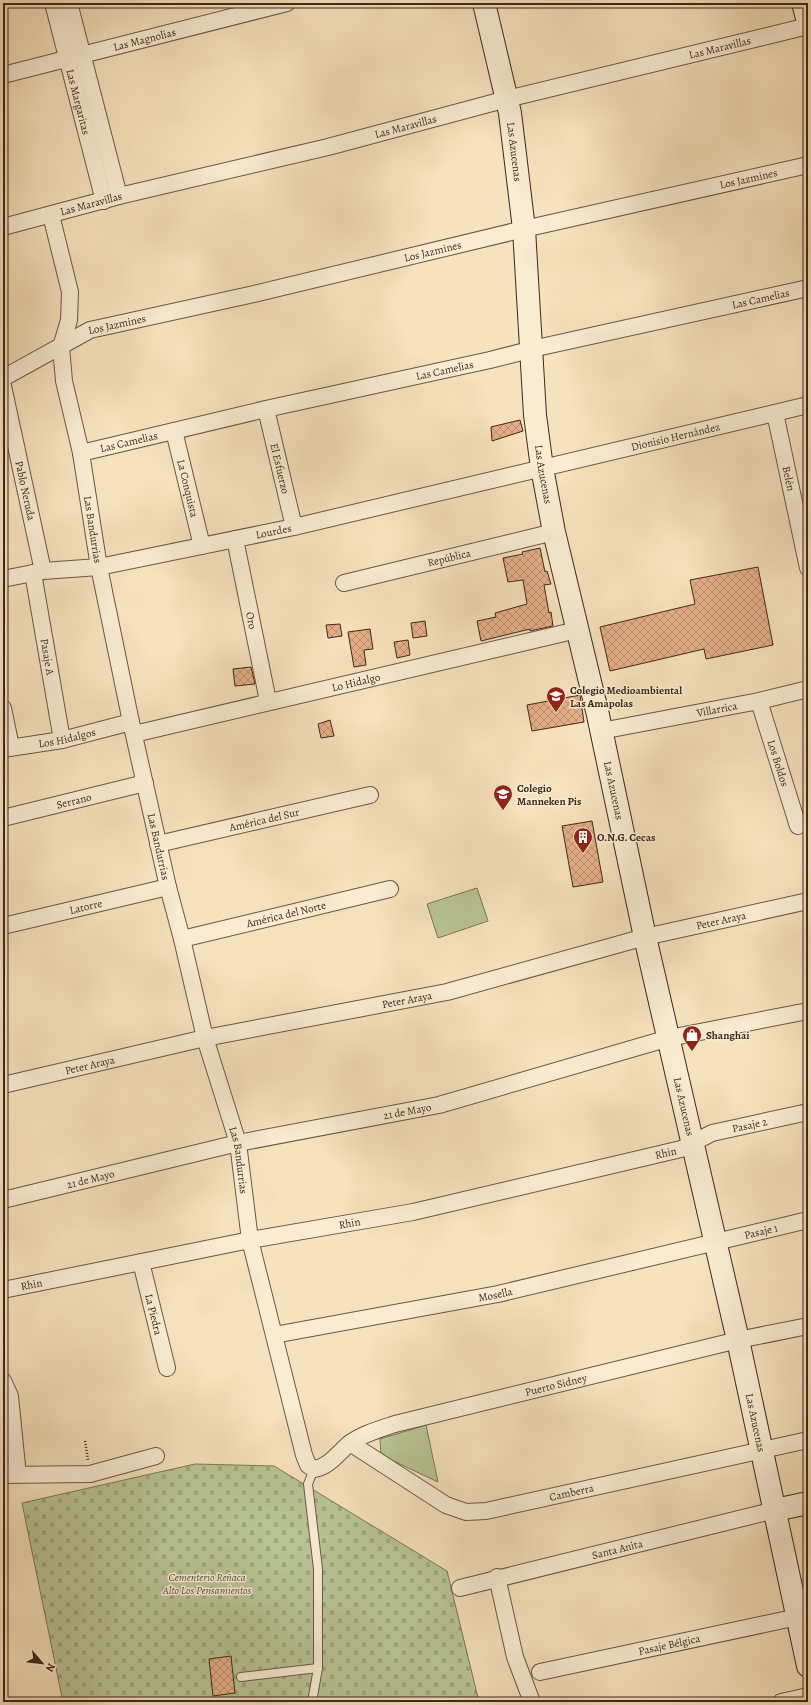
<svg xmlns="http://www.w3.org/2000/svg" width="811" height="1705" viewBox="0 0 811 1705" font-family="Alegreya,serif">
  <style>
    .grass { fill: #b8c494; stroke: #7a7658 }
    .cemetery { fill: url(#cemetery-stones); stroke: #7a7658 }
    .building { fill: url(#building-cross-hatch); stroke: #3d271c }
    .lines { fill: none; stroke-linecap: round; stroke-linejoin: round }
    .lane-casing { stroke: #6b5644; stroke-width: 10 }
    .street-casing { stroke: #6b5644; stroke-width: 18 }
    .secondary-casing { stroke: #3d271c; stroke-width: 24 }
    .path { stroke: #3d271c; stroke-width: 2.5; stroke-dasharray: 1 2; stroke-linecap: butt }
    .lane { stroke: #f9ecd3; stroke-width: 8 }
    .street { stroke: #f9ecd3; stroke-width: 16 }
    .secondary { stroke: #f9ecd3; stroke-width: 22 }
    .labels { text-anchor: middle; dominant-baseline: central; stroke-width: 3; stroke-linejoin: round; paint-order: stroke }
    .street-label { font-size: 11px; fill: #3d271c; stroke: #f9ecd3 }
    .poi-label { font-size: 11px; font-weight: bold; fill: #3d271c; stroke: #f9ecd3; text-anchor: start }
    .park-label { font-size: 11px; font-style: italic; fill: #5c4e3a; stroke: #f9ecd3 }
  </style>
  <defs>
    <pattern id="cemetery-stones" width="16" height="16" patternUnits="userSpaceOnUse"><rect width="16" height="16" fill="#b8c494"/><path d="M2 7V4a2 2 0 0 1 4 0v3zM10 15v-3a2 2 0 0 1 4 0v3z" fill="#9fa87f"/></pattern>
    <pattern id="building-cross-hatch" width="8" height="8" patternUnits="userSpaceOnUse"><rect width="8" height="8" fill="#e6af89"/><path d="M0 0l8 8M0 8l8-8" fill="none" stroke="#bc8e6f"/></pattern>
  </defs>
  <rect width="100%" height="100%" fill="#f6e2bc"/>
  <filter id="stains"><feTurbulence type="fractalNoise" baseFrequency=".005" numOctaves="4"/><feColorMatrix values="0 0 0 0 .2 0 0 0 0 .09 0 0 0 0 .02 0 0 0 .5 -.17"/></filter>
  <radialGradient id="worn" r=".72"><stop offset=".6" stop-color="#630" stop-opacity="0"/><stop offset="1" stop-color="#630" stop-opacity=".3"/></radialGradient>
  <g class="grass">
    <path d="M477,888L488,921L438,938L427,904Z"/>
    <path d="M426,1425L438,1482L381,1455L380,1439Z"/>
  </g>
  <path class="cemetery" d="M195,1464L274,1466L447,1571L479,1702H63L22,1503Z"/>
  <g class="building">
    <path d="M520,420L523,431L492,441L491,427Z"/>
    <path d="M540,548L545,572L547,571L551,584L544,585L549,613L551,612L553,626L534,630L530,631V629L481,641L477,621L496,617L495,613L527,604L523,580L508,582L503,558L523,554L522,552Z"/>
    <path d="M758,567L773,645L706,659L704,649L610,671L600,627L695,604L690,580Z"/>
    <path d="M425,621L427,636L413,638L411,623Z"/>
    <path d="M340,624L342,636L328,638L326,625Z"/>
    <path d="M370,629L373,649L364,650L366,665L354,667L348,632Z"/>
    <path d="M408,640L410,655L397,658L394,642Z"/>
    <path d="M251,667L255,684L235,686L233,669Z"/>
    <path d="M580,695L584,722L532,731L527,705Z"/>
    <path d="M330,720L334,736L321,738L318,724Z"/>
    <path d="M592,821L603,882L573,887L562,826Z"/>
    <path d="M231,1656L235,1693L213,1696L209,1659Z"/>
  </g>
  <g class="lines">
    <defs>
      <g id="lane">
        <path d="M241,1677L318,1668"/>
        <path d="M312,1702L318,1668V1569L308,1484L314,1469"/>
      </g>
      <g id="street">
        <path id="s1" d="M53,3L104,201"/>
        <path d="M69,3L119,196"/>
        <path id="s2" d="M3,75L287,3"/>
        <path id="s3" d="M51,215L70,292L69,320L61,347L64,381L81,453L99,567L131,722L168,887L182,939L205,1038L238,1143L250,1240L304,1455L308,1465L314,1469C329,1467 338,1453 349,1444C362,1434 380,1429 395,1424L738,1340L808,1326"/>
        <path id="s4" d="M3,227L119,196L328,147L507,99L808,26"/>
        <path id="s5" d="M3,378L90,330L254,294L524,229L808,165"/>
        <path id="s6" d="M3,386L43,571"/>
        <path id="s7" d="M266,409L294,527"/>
        <path id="s8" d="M775,413L808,568"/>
        <path id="s9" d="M174,431L202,546"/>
        <path id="s10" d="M81,453L266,409L490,360L541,347L808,288"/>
        <path id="s11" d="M235,539L268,701"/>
        <path id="s12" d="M33,573L62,740"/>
        <path id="s13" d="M3,579L43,571L99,567L294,527L808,405"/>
        <path id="s14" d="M344,583L554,532"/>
        <path id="s15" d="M759,701L798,826"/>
        <path d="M3,708L11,747"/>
        <path id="s16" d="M601,731L759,701L808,689"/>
        <path id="s17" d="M134,734L577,630"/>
        <path id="s18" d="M3,749L62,740L131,722"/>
        <path id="s19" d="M3,818L145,783"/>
        <path id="s20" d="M158,844L370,795"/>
        <path id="s21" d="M3,926L168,887"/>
        <path id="s22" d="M182,939L390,889"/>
        <path id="s23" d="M3,1085L205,1038L447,992L645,937L808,901"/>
        <path id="s24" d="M3,1200L238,1143L439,1105L669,1038L808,1011"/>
        <path id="s25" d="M141,1262L167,1368"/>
        <path id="s26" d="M3,1290L250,1240L413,1212L681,1149L712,1133L808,1112"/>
        <path id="s27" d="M274,1335L498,1294L808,1220"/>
        <path d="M3,1381L10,1396L17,1466L3,1470"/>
        <path id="s28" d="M350,1443L446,1505L466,1512L486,1511L808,1440"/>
        <path d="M3,1475L90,1474L156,1456"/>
        <path d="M497,1577L515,1657L532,1702"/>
        <path id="s29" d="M460,1588L775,1510"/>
        <path id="s30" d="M540,1672L807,1615"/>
        <path d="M781,1702L808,1696"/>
      </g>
      <g id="secondary">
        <path id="s31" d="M484,3L510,113L524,229L535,415L542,468L554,532L598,715L645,937L738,1340L808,1666"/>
        <path d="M803,3L808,22"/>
        <path d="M775,1510L808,1503"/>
      </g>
    </defs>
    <use href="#lane" class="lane-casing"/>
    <use href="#street" class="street-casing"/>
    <use href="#secondary" class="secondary-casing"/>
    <path class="path" d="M85,1441L88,1460"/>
    <use href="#lane" class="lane"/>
    <use href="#street" class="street"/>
    <use href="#secondary" class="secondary"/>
  </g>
  <defs>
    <symbol id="school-pin" viewBox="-11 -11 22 30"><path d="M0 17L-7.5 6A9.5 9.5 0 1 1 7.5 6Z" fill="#8f2418" stroke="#f9ecd3"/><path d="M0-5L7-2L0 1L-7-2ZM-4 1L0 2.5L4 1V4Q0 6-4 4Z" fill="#fff"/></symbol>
    <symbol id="building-pin" viewBox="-11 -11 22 30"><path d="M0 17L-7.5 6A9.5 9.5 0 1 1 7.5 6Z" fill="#8f2418" stroke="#f9ecd3"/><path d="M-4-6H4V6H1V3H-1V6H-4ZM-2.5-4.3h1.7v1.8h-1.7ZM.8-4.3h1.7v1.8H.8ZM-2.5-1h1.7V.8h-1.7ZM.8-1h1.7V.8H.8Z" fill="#fff"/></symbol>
    <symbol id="shop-pin" viewBox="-11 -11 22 30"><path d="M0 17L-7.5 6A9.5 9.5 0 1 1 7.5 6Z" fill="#8f2418" stroke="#f9ecd3"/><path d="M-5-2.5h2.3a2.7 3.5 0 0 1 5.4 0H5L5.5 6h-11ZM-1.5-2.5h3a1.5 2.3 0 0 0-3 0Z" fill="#fff"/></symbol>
  </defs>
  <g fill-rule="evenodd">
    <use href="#school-pin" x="545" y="685" width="22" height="30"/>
    <use href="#school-pin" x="492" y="783" width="22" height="30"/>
    <use href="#building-pin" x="572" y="826" width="22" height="30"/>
    <use href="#shop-pin" x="681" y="1024" width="22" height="30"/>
  </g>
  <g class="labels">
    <g class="street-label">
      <text stroke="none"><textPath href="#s2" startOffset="146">Las Magnolias</textPath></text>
      <text stroke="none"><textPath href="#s4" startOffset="739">Las Maravillas</textPath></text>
      <text stroke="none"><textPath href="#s1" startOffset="102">Las Margaritas</textPath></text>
      <text stroke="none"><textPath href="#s4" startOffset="415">Las Maravillas</textPath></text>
      <text stroke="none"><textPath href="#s31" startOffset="152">Las Azucenas</textPath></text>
      <text stroke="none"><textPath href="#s5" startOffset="775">Los Jazmines</textPath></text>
      <text stroke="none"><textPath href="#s4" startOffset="91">Las Maravillas</textPath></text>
      <text stroke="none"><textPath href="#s5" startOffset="451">Los Jazmines</textPath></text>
      <text stroke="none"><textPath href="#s10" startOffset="697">Las Camelias</textPath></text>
      <text stroke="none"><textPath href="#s5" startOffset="127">Los Jazmines</textPath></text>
      <text stroke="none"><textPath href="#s10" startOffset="373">Las Camelias</textPath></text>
      <text stroke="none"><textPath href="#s13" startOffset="688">Dionisio Hernández</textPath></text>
      <text stroke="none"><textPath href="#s10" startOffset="49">Las Camelias</textPath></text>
      <text stroke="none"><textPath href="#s7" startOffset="61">El Esfuerzo</textPath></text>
      <text stroke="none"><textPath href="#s31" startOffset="476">Las Azucenas</textPath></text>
      <text stroke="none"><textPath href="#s8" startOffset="67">Belén</textPath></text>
      <text stroke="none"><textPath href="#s9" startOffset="59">La Conquista</textPath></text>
      <text stroke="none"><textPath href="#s6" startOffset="107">Pablo Neruda</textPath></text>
      <text stroke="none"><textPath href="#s3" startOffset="321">Las Bandurrias</textPath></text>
      <text stroke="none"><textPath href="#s13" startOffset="275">Lourdes</textPath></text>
      <text stroke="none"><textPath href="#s14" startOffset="108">República</textPath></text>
      <text stroke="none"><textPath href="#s11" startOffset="83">Oro</textPath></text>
      <text stroke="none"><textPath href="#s12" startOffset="85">Pasaje A</textPath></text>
      <text stroke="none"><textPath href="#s17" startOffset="228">Lo Hidalgo</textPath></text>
      <text stroke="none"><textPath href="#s16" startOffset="118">Villarrica</textPath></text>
      <text stroke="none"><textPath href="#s18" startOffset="65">Los Hidalgos</textPath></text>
      <text stroke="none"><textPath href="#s15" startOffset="65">Los Boldos</textPath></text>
      <text stroke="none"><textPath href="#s31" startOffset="800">Las Azucenas</textPath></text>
      <text stroke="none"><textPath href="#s19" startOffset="73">Serrano</textPath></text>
      <text stroke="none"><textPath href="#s20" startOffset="109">América del Sur</textPath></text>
      <text stroke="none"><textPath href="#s3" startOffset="645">Las Bandurrias</textPath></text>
      <text stroke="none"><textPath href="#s21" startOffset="85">Latorre</textPath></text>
      <text stroke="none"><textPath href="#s22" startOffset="107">América del Norte</textPath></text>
      <text stroke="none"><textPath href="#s23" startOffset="737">Peter Araya</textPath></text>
      <text stroke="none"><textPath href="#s23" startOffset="413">Peter Araya</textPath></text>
      <text stroke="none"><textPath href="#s23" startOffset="89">Peter Araya</textPath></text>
      <text stroke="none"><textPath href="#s31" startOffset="1124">Las Azucenas</textPath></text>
      <text stroke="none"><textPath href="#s24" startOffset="414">21 de Mayo</textPath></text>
      <text stroke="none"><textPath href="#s26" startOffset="766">Pasaje 2</textPath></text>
      <text stroke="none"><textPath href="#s26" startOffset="677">Rhin</textPath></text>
      <text stroke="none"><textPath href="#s3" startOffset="969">Las Bandurrias</textPath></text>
      <text stroke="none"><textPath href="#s24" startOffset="90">21 de Mayo</textPath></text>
      <text stroke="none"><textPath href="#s26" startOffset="353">Rhin</textPath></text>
      <text stroke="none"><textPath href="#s27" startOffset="498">Pasaje 1</textPath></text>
      <text stroke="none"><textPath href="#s26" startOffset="29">Rhin</textPath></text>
      <text stroke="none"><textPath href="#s27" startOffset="225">Mosella</textPath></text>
      <text stroke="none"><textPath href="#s25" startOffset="54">La Piedra</textPath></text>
      <text stroke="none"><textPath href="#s3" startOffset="1549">Puerto Sidney</textPath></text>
      <text stroke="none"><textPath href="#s31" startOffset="1448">Las Azucenas</textPath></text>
      <text stroke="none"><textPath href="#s28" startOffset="243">Camberra</textPath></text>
      <text stroke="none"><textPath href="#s29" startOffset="162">Santa Anita</textPath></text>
      <text stroke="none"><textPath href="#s30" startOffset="132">Pasaje Bélgica</textPath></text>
    </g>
    <g class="poi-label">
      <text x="570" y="690">Colegio Medioambiental<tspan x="570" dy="13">Las Amapolas</tspan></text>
      <text x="517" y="788">Colegio<tspan x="517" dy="13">Manneken Pis</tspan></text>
      <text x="597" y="837">O.N.G. Cecas</text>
      <text x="706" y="1035">Shanghai</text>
    </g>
    <g class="park-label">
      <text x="207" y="1577">Cementerio Reñaca<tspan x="207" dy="13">Alto Los Pensamientos</tspan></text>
    </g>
  </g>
  <rect width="811" height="1705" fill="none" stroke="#f6e2bc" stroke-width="16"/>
  <rect x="4" y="4" width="803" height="1697" fill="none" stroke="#3d271c" stroke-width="2"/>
  <rect x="8" y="8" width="795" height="1689" fill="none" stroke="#3d271c"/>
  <g transform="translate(42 1663) rotate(118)" stroke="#f9ecd3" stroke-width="3" paint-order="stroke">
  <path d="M0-3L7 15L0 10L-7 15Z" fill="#3d271c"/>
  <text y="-6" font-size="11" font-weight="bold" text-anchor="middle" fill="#3d271c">N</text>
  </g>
  <rect width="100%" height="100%" filter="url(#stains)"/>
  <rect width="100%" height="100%" fill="url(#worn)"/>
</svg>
